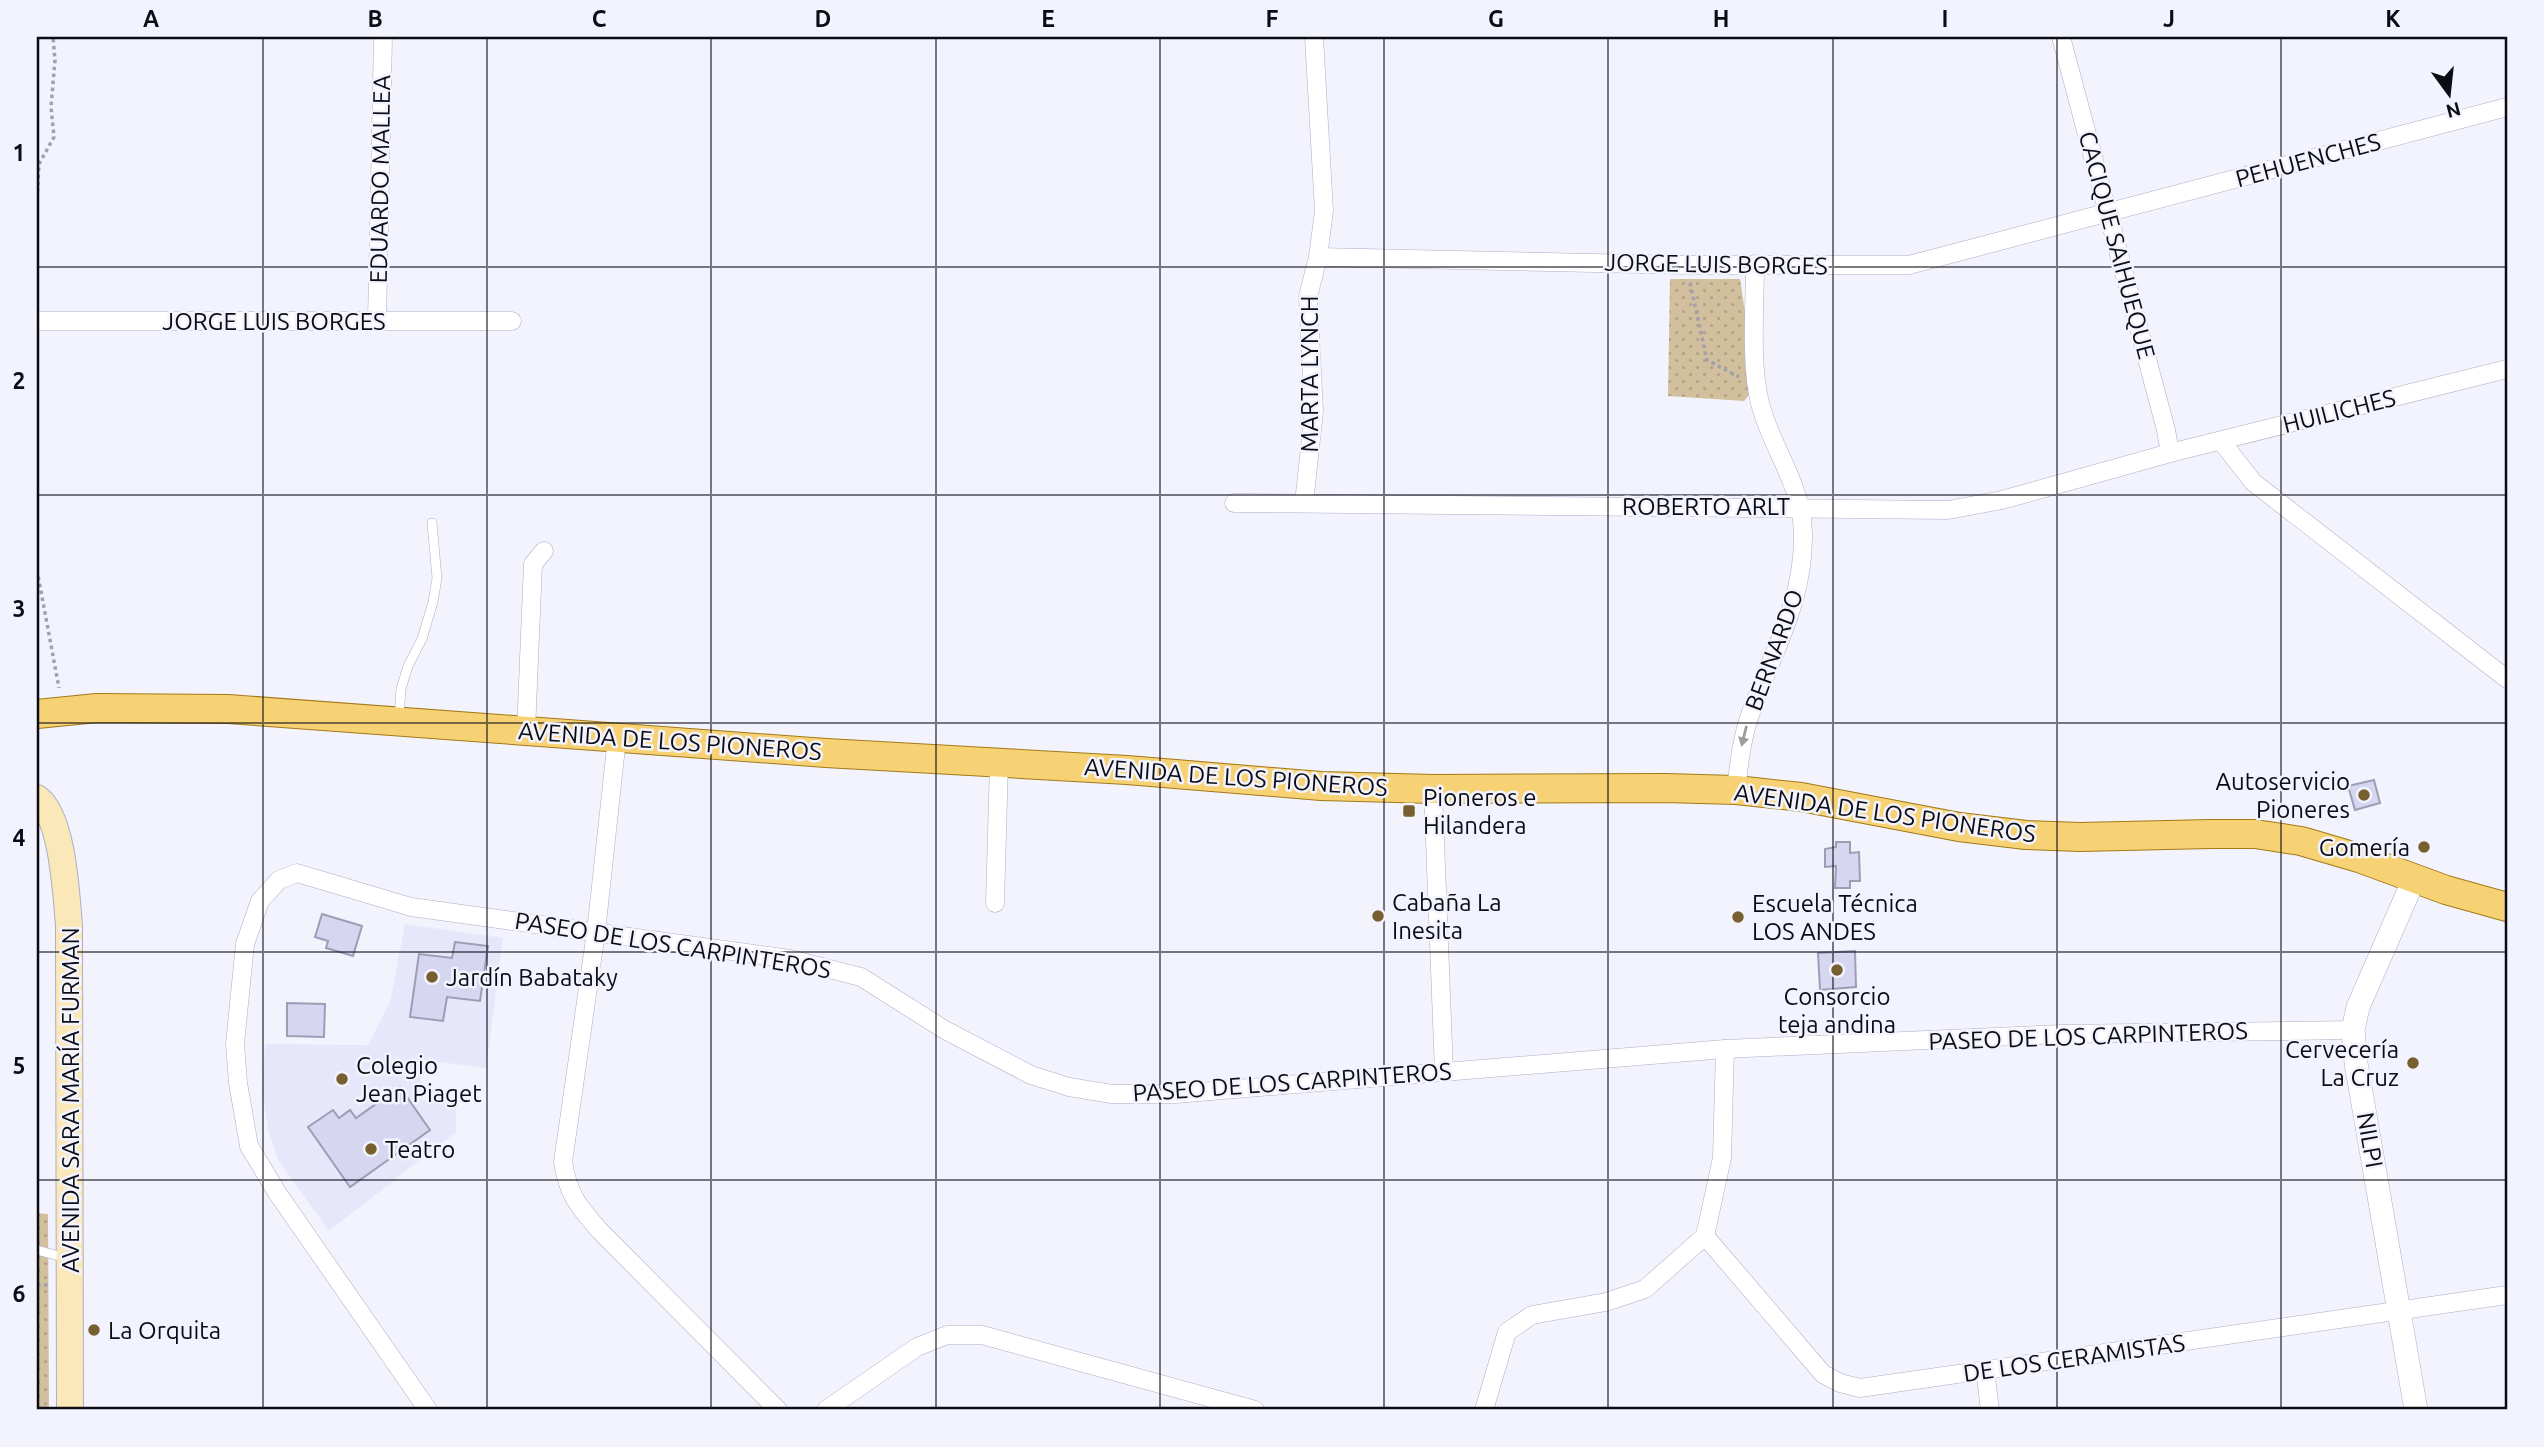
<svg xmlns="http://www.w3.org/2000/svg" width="2544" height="1447" viewBox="0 0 2544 1447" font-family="Ubuntu,sans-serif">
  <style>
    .built { fill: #e7e7fb }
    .park { fill: url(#park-dots) }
    .building { fill: #d6d6f0; stroke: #9d9db6; stroke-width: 2 }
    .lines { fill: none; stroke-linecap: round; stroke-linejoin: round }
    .service-casing { stroke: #adadc7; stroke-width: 10 }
    .minor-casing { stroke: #adadc7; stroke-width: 19 }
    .tertiary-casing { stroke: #adadc7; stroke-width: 24 }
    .secondary-casing { stroke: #adadc7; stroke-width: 28 }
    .primary-casing { stroke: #a27916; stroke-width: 30 }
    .path { stroke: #a1a1ab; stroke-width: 3.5; stroke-dasharray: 3.5 3.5; stroke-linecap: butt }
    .service { stroke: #fff; stroke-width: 9 }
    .minor { stroke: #fff; stroke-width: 18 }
    .tertiary { stroke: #fff; stroke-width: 23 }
    .secondary { stroke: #fbe8b9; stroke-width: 26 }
    .primary { stroke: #f7d274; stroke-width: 28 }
    .oneway { fill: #9e9ea1 }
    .grid { fill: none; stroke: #0c0c15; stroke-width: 2; stroke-opacity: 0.55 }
    .poi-dot { fill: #775f30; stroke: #f3f3fe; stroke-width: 2.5 }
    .labels { text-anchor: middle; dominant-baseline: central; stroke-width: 5; stroke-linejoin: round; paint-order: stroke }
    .street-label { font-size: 24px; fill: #0c0c15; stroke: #f3f3fe }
    .poi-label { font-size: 24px; fill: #0c0c15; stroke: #f3f3fe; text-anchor: start }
    .neatline { fill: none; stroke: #0c0c15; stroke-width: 2.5 }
    .grid-label { font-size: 23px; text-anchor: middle; font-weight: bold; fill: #0c0c15 }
  </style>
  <defs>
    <pattern id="park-dots" width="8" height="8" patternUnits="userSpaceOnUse" patternTransform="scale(1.75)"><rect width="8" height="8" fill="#d1bf9e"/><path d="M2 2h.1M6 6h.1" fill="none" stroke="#b2a387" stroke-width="1.8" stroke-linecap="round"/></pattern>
  </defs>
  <rect width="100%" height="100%" fill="#f3f3fe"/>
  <path class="built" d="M405,924L503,938L486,1068L423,1060L419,1099L456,1106V1132L329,1231L278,1160L268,1129L262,1091L265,1044L368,1045L390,1002Z"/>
  <g class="park">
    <path d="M1670,279H1740L1756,386L1744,401L1668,396Z"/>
    <path d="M37,1213L48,1214L49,1410H37Z"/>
  </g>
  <g class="building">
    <path d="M2374,780L2380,803L2355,810L2348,786Z"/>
    <path d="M1836,842H1850V853L1859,852L1860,881H1850V888H1835L1836,866L1825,867V849L1836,847Z"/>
    <path d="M322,914L362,926L353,956L326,948L328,941L315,937Z"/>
    <path d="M455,942L488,946L480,1001L447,997L443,1021L410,1017L419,954L452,958Z"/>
    <path d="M1855,951L1856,987L1820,990L1818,953Z"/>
    <path d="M287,1003L325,1004L324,1037L287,1036Z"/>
    <path d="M400,1087L430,1130L350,1187L308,1127L333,1110L339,1118L350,1110L356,1118Z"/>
  </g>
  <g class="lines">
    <defs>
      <g id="service">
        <path d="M399,718L401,689L408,666L422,639L433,602L437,578L432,523"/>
        <path d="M37,1250L66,1258"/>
      </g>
      <g id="minor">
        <path d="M2061,37L2166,430L2170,453"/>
        <path d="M1318,257L1686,265H1909L2507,107"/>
        <path d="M37,321H512"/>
        <path d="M377,321L383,37"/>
        <path d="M2221,441L2253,482L2507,679"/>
        <path d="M1234,503L1948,510L2002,500L2170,453L2507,369"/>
        <path d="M1304,503L1314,411L1308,297L1318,257L1324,211L1314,37"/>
        <path d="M526,731L533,564L544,551"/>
        <path d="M617,738L596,932L563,1162C568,1194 578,1206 599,1230L778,1410"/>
        <path d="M1433,789L1444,1072"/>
        <path d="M1736,790C1739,763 1742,737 1751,712C1773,651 1804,601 1803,534C1803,485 1771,448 1760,403C1750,365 1755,305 1755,264"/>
        <path d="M995,903L999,763"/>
        <path d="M1705,1236L1823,1374L1840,1383L1860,1388L2507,1295"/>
        <path d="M1985,1370L1990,1410"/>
        <path d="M428,1410L278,1194L249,1146L238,1083L235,1044L245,944L260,901L279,880L297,873L411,907L790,959L861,977L945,1030L1031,1075L1069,1087L1112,1094H1175L1725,1049L2061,1034L2353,1030"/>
        <path d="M826,1410L917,1347L947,1335H982L1255,1410"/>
        <path d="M1484,1410L1507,1332L1532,1315L1606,1302L1645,1289L1705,1236L1722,1158L1725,1049"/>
      </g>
      <path id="tertiary" d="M2414,879L2358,1007L2353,1030L2356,1063L2416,1410"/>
      <path id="secondary" d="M37,798C63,817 66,894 69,925L70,1410"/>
      <path id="primary" d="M37,714L97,708L228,709L826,753L1127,770L1321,786L1433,789L1665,788L1736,790L1801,797L1959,827L2026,835L2080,837L2211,834H2255L2301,841L2359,858L2446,890L2507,907"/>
    </defs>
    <use href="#service" class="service-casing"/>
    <use href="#minor" class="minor-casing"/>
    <use href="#tertiary" class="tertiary-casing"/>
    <use href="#secondary" class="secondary-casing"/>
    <use href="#primary" class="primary-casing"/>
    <g class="path">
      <path d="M37,199L39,164L54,137L51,107L55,60L53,37"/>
      <path d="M1690,283L1707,360L1739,377"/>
      <path d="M37,570L59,688"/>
      <path d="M37,1285H48"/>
    </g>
    <use href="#service" class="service"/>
    <use href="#minor" class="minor"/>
    <use href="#tertiary" class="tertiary"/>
    <use href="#secondary" class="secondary"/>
    <use href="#primary" class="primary"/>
  </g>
  <defs><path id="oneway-solid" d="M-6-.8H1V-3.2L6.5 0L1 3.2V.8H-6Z" transform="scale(1.75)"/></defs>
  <use class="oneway" href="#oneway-solid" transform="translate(1744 736) rotate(104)"/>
  <path class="grid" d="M263,37V1410M487,37V1410M711,37V1410M936,37V1410M1160,37V1410M1384,37V1410M1608,37V1410M1833,37V1410M2057,37V1410M2281,37V1410M37,267H2507M37,495H2507M37,723H2507M37,952H2507M37,1180H2507"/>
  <g class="poi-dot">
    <circle cx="2364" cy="795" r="7"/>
    <rect x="1402" y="804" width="14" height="14" rx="3.5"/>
    <circle cx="2424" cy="847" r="7"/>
    <circle cx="1378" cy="916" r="7"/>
    <circle cx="1738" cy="917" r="7"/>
    <circle cx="1837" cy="970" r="7"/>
    <circle cx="432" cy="977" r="7"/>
    <circle cx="2413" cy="1063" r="7"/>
    <circle cx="342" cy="1079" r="7"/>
    <circle cx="371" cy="1149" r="7"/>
    <circle cx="94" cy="1330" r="7"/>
  </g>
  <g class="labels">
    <g class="street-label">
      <text transform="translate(2308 160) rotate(-15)">PEHUENCHES</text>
      <text transform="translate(380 179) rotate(-89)">EDUARDO MALLEA</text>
      <text transform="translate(2117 245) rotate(75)">CACIQUE SAIHUEQUE</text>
      <text transform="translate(1716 264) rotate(1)">JORGE LUIS BORGES</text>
      <text x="274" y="321">JORGE LUIS BORGES</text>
      <text transform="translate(1309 374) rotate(-90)">MARTA LYNCH</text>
      <text transform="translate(2339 411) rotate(-14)">HUILICHES</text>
      <text x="1706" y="506">ROBERTO ARLT</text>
      <text transform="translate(1774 650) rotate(-70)">BERNARDO</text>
      <text transform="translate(670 741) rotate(4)">AVENIDA DE LOS PIONEROS</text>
      <text transform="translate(1236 777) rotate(4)">AVENIDA DE LOS PIONEROS</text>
      <text transform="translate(1885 813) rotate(8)">AVENIDA DE LOS PIONEROS</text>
      <text transform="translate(673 945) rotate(9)">PASEO DE LOS CARPINTEROS</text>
      <text transform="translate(2088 1036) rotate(-2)">PASEO DE LOS CARPINTEROS</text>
      <text transform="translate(1292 1082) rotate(-4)">PASEO DE LOS CARPINTEROS</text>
      <text transform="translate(70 1100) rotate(-90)">AVENIDA SARA MARÍA FURMAN</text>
      <text transform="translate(2370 1140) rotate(80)">NILPI</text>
      <text transform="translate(2074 1358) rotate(-8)">DE LOS CERAMISTAS</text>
    </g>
    <g class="poi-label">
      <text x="2350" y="781" text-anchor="end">Autoservicio<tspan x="2350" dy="28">Pioneres</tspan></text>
      <text x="1423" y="797">Pioneros e<tspan x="1423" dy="28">Hilandera</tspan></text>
      <text x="2410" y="847" text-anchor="end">Gomería</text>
      <text x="1392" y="902">Cabaña La<tspan x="1392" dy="28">Inesita</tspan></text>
      <text x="1752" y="903">Escuela Técnica<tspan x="1752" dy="28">LOS ANDES</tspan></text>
      <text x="446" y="977">Jardín Babataky</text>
      <text x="1837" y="996" text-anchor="middle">Consorcio<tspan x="1837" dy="28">teja andina</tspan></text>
      <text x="2399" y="1049" text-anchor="end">Cervecería<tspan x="2399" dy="28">La Cruz</tspan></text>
      <text x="356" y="1065">Colegio<tspan x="356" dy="28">Jean Piaget</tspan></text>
      <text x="385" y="1149">Teatro</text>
      <text x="108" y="1330">La Orquita</text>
    </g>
  </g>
  <rect width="2544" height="1447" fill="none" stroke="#f3f3fe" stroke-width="77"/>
  <g transform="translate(2449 94) rotate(165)" stroke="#f3f3fe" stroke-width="5" paint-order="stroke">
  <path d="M0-5L12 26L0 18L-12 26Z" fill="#0c0c15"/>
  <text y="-10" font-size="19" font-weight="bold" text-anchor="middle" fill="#0c0c15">N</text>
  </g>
  <rect x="38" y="38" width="2468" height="1370" class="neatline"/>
  <g class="grid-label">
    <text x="151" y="27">A</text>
    <text x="375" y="27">B</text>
    <text x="599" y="27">C</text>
    <text x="823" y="27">D</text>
    <text x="1048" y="27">E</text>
    <text x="1272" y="27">F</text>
    <text x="1496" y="27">G</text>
    <text x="1721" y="27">H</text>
    <text x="1945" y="27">I</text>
    <text x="2169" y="27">J</text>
    <text x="2393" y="27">K</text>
    <text x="19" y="161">1</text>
    <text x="19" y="389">2</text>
    <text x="19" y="617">3</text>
    <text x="19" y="846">4</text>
    <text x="19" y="1074">5</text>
    <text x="19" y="1302">6</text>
  </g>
</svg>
